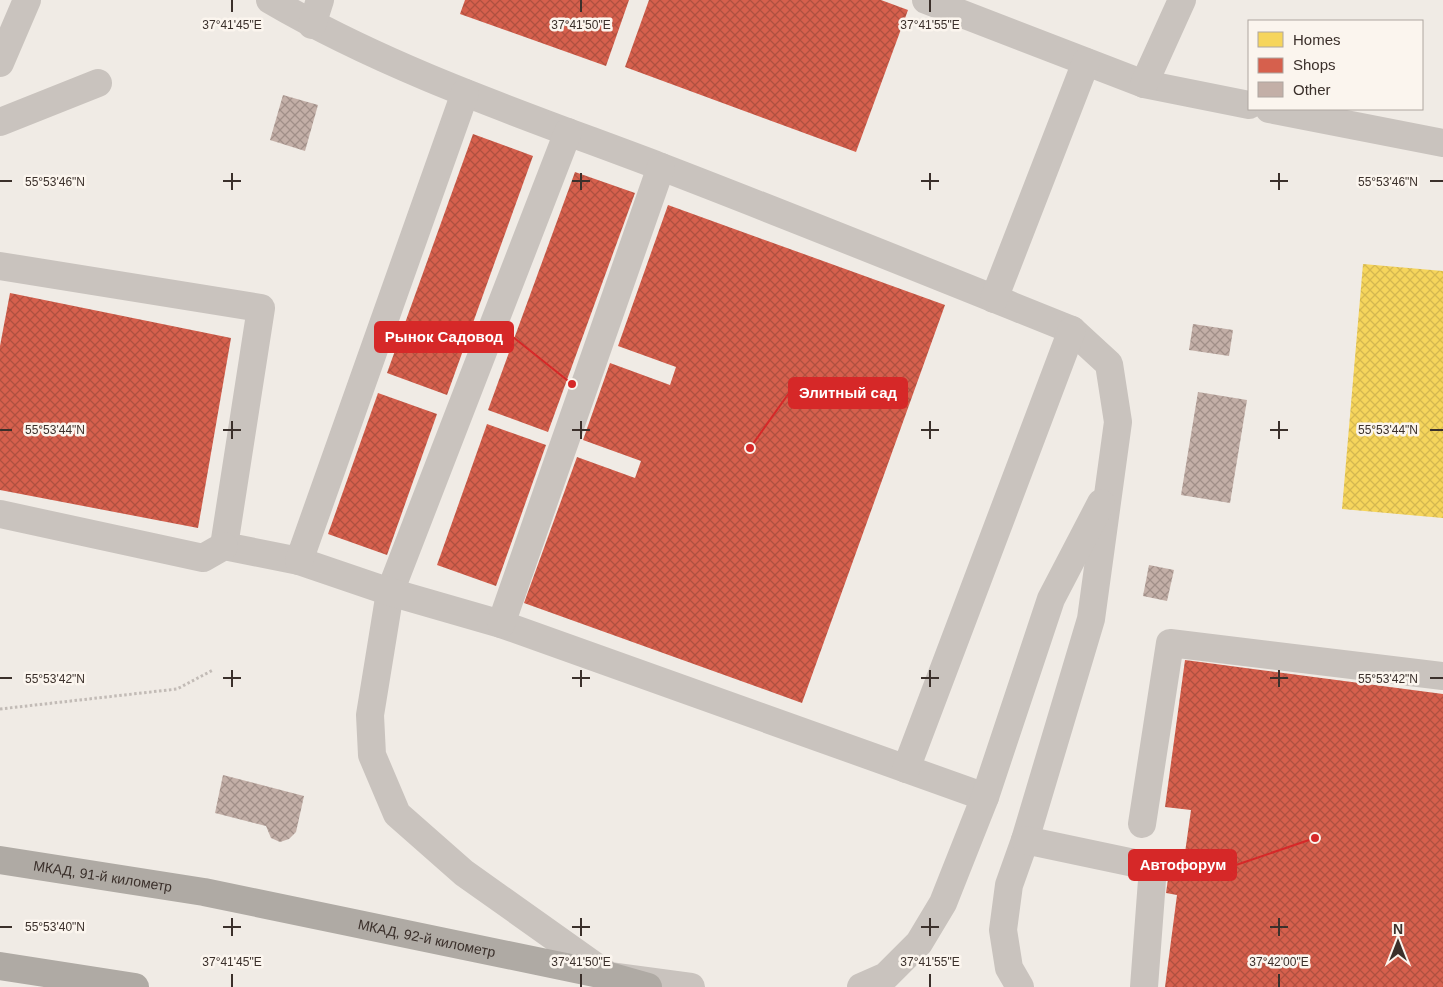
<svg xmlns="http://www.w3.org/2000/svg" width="1443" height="987" viewBox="0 0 1443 987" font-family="Arial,sans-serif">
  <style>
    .homes { fill: url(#homes-cross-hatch) }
    .shops { fill: url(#shops-cross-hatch) }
    .building { fill: url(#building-cross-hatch) }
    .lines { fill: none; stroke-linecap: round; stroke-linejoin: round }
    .path { stroke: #c2bbb6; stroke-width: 3; stroke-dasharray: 2.5 2.5; stroke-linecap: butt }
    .minor { stroke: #c9c3be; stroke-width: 28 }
    .highway { stroke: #afaaa4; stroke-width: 28 }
    .ticks { fill: none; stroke: #3b302b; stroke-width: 2 }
    .labels { text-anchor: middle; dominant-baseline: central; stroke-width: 5; stroke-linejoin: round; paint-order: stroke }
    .street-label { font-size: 14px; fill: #3b302b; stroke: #fbf5ee }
    .ticks-label { font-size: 12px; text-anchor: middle; fill: #3b302b; stroke: #fbf5ee; stroke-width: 5; stroke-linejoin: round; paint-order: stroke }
    .leader { fill: none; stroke: #d62828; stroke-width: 2 }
    .callout-dot { fill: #d62828; stroke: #fbf5ee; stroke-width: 2 }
    .callout { fill: #d62828; stroke: #d62828; stroke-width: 2 }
    .callout-label { font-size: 15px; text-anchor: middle; font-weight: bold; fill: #fff }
  </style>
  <defs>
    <pattern id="homes-cross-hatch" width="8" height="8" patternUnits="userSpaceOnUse" patternTransform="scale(1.25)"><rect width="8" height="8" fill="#f6d55c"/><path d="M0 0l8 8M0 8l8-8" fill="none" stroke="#d4b750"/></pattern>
    <pattern id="shops-cross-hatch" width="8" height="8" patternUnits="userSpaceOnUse" patternTransform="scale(1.25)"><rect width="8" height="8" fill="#d6604d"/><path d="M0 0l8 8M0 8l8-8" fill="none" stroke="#af5040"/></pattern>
    <pattern id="building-cross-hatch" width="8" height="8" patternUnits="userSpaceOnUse" patternTransform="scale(1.25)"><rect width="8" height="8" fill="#c3afa7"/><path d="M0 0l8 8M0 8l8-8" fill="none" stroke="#a08f88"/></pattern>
  </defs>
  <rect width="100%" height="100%" fill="#f0ebe5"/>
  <path class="homes" d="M1363,264L1443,271V518L1342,509Z"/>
  <g class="shops">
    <path d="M465,0H629L606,66L460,14Z"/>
    <path d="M649,0H881L908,10L856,152L625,67Z"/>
    <path d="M473,134L533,156L447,395L387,373Z"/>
    <path d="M575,172L635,193L548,432L488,410Z"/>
    <path d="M668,205L945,305L802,703L524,603L577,457L635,478L641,461L583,440L610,363L670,385L676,367L618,346Z"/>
    <path d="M10,293L231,338L198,528L0,490V346Z"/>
    <path d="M378,393L437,414L387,555L328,534Z"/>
    <path d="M487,424L546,445L496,586L437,565Z"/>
    <path d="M1185,660L1443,694V987H1165L1177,895L1166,893L1170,865L1183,867L1191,810L1165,807Z"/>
  </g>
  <g class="building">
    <path d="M283,95L318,105L305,151L270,140Z"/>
    <path d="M1193,324L1233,330L1229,356L1189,350Z"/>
    <path d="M1198,392L1247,400L1230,503L1181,495Z"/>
    <path d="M1149,565L1174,570L1167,601L1143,596Z"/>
    <path d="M223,775L304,796L296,832L289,839L280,842L271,838L266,826L215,813Z"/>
  </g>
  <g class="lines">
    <path class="path" d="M0,709L177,689L213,670"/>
    <g class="minor">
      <path d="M270,0C391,71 527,116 659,166C797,219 935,275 1072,330L1109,364L1118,422L1091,619L1025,840L1009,885L1003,930L1009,968L1020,987"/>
      <path d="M926,0L1144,84L1249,105"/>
      <path d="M312,25L320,0"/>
      <path d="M0,63L27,0"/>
      <path d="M1144,84L1182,0"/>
      <path d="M1269,109L1443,143"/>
      <path d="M0,122L98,83"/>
      <path d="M568,132L390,592L370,715L372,755L397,814L464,873L609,976L691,987"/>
      <path d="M0,266L261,308L224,546L299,561L390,592L501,624L985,797"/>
      <path d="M994,299L1086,62"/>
      <path d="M0,514L203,558L224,546"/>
      <path d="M299,561L465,93"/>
      <path d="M501,624L661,167"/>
      <path d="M906,769L1072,330"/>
      <path d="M1142,824L1170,643L1443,676"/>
      <path d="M1025,840L1153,867L1144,987"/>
      <path d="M861,987L886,976L919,943L943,903L985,797L1051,599L1101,503"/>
    </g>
    <g class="highway">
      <path id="s1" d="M0,860L204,892L609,976L648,987"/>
      <path d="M0,966L135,987"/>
    </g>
  </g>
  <path class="ticks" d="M232,0V12M581,0V12M930,0V12M232,173V190M581,173V190M930,173V190M1279,173V190M0,181H12M223,181H241M572,181H590M921,181H939M1270,181H1288M1430,181H1443M232,421V439M581,421V439M930,421V439M1279,421V439M0,430H12M223,430H241M572,430H590M921,430H939M1270,430H1288M1430,430H1443M232,670V687M581,670V687M930,670V687M1279,670V687M0,678H12M223,678H241M572,678H590M921,678H939M1270,678H1288M1430,678H1443M232,918V936M581,918V936M930,918V936M1279,918V936M0,927H12M223,927H241M572,927H590M921,927H939M1270,927H1288M232,974V987M581,974V987M930,974V987M1279,974V987"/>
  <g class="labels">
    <g class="street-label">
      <text stroke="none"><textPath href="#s1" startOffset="104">МКАД, 91-й километр</textPath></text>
      <text stroke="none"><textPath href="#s1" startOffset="434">МКАД, 92-й километр</textPath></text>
    </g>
  </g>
  <g class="ticks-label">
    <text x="232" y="29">37°41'45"E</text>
    <text x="581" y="29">37°41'50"E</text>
    <text x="930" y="29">37°41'55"E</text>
    <text x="55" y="186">55°53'46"N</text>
    <text x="1388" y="186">55°53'46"N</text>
    <text x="55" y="434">55°53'44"N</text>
    <text x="1388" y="434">55°53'44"N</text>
    <text x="55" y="683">55°53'42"N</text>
    <text x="1388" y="683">55°53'42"N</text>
    <text x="55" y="931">55°53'40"N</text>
    <text x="232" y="966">37°41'45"E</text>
    <text x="581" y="966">37°41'50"E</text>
    <text x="930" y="966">37°41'55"E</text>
    <text x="1279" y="966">37°42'00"E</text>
  </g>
  <path class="leader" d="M572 384L513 337M750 448L789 393M1315 838L1236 865"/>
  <g class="callout-dot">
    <circle cx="572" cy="384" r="5"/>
    <circle cx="750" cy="448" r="5"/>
    <circle cx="1315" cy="838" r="5"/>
  </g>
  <g class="callout">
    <rect x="375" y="322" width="138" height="30" rx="5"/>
    <rect x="789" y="378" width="118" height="30" rx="5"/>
    <rect x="1129" y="850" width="107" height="30" rx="5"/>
  </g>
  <g class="callout-label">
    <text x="444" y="342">Рынок Садовод</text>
    <text x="848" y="398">Элитный сад</text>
    <text x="1183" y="870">Автофорум</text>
  </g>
  <rect x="1248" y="20" width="175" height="90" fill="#fbf5ee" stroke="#aea6a0"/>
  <rect x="1258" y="32" width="25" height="15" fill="#f6d55c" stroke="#aea6a0"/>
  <text x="1293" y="45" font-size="15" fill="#3b302b">Homes</text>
  <rect x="1258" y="58" width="25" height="15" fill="#d6604d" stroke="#aea6a0"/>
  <text x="1293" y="70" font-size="15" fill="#3b302b">Shops</text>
  <rect x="1258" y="82" width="25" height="15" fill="#c3afa7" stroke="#aea6a0"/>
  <text x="1293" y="95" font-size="15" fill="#3b302b">Other</text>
  <g transform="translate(1398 942)" stroke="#fbf5ee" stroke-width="4" paint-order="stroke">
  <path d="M0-4L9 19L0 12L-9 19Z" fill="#3b302b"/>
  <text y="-8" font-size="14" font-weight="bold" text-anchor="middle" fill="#3b302b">N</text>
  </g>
</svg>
